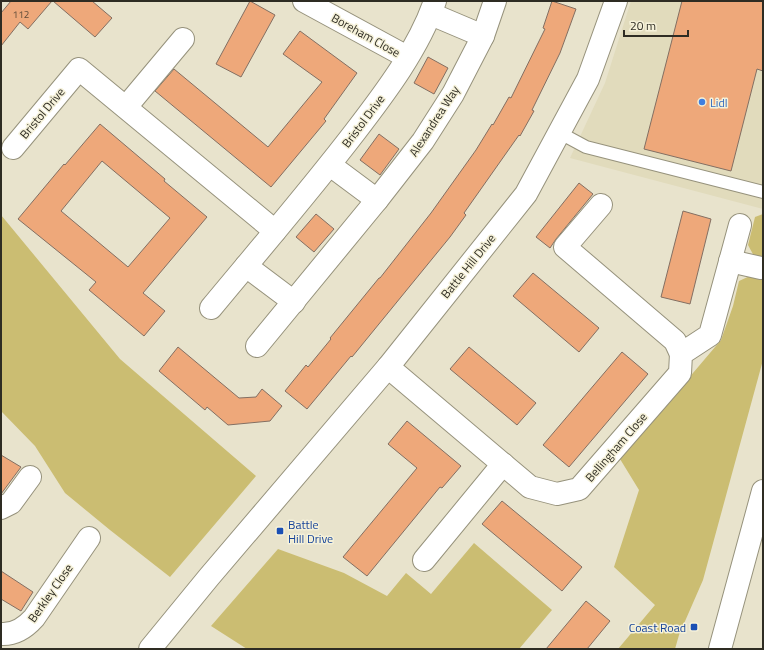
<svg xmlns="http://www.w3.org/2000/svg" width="764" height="650" viewBox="0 0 764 650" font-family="'Titillium Web',sans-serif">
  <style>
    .built { fill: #e1dbbc }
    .green { fill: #cbbd72 }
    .building { fill: #eea87a; stroke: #836f62; fill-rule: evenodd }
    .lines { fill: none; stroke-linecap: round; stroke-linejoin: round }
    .lane-casing { stroke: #96927c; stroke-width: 14 }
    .street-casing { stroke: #96927c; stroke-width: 24 }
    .secondary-casing { stroke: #96927c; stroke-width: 24 }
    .highway-casing { stroke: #96927c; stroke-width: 24 }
    .lane { stroke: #fff; stroke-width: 12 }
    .street { stroke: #fff; stroke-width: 22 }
    .secondary { stroke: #fff; stroke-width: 22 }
    .highway { stroke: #fff; stroke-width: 22 }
    .shop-dot { fill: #3f7fe0; stroke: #f5f1d9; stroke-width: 1.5 }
    .transit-dot { fill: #1a4fb4; stroke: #f5f1d9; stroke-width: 1.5 }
    .labels { text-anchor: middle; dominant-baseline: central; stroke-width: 3; stroke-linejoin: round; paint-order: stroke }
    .number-label { font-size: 10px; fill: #5e4b39 }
    .street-label { font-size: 12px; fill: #2e2c23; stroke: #f5f1d9 }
    .shop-label { font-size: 12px; fill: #366cbe; stroke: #f5f1d9; text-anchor: start }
    .transit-label { font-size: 12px; fill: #164399; stroke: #f5f1d9; text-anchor: start }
  </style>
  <rect width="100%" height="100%" fill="#e8e3cc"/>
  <path class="built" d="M631,1H763V209L570,158L605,83Z"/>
  <g class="green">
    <path d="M763,214V260L755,258L748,245L755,217Z"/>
    <path d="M1,215L120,359L256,476L170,577L110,530L65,493L35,446L1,411Z"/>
    <path d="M763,273V360L703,580L679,635L675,649H618L655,605L614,567L639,490L620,459L721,340L733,306L739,281L752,275Z"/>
    <path d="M474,543L552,610L519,649H247L211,626L278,549L344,573L387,596L406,573L431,594Z"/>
  </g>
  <g class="building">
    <path d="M11,1H52L28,29L20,22L1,46V13Z"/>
    <path d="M53,1H92L112,18L95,37Z"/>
    <path d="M250,1L275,15L241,77L216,64Z"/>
    <path d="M552,1L576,9L560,53L532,110L534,111L520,136L519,135L464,213L466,215L450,237L352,357L351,356L307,409L285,391L306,365L308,367L331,339L330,338L379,278H380L431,213L476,150L492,124L493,125L509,97L511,98L545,29L543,28Z"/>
    <path d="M682,1H763V71L757,69L731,171L644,149Z"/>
    <path d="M300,31L357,73L324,119L326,121L271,187L155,91L174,69L268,147L322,82L283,54Z"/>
    <path d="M428,57L448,68L434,94L414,83Z"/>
    <path d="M100,124L165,179L164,181L207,217L143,293L165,311L144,336L89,290L96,282L18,219L64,164L65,165ZM102,161L170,218L128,267L61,211Z"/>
    <path d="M379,134L399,149L380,175L360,160Z"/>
    <path d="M579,183L593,194L556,239L550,248L536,237Z"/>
    <path d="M683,211L711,219L690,304L661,297Z"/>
    <path d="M316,214L334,229L314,252L296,237Z"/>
    <path d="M533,273L599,328L579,352L513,296Z"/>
    <path d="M178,347L239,398L256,397L262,389L282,406L270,421L228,425L207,407L205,410L159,371Z"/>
    <path d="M469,347L536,403L517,425L450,369Z"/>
    <path d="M622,352L648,374L569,467L543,445Z"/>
    <path d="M407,421L461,466L442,488L440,487L367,576L343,557L417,468L388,444Z"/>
    <path d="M1,455L21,467L1,494Z"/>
    <path d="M502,501L582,567L562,591L482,524Z"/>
    <path d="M1,571L33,592L21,611L1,599Z"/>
    <path d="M586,601L610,621L587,649H546Z"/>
  </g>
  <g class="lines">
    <defs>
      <path id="lane" d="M560,133L586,147L763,192"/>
      <g id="street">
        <path d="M304,1L407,57"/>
        <path d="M431,14L483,36"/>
        <path d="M126,107L183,39"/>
        <path d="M13,148L79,69L275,231"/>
        <path d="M330,165L377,200"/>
        <path d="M601,205L565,247L675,341L681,354"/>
        <path d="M730,261L761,268"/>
        <path d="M246,266L294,302"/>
        <path d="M211,308C259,250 309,192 355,132C385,93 419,48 435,1"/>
        <path d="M257,346L377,200L423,141L453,94L483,36L495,1"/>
        <path d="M388,367L530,487L557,494L579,489L680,373L681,354L710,335L740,225"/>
        <path d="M1,508L11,503L30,477"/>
        <path d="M424,560L503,464"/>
        <path d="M1,634C15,635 25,628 34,618L89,538"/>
      </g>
      <path id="secondary" d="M150,649L209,577L388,367L526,194L588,79L616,1"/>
      <path id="highway" d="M720,649L763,491"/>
    </defs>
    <use href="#lane" class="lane-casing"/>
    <use href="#street" class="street-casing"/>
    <use href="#secondary" class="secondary-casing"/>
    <use href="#highway" class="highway-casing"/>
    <use href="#lane" class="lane"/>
    <use href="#street" class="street"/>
    <use href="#secondary" class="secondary"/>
    <use href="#highway" class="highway"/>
  </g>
  <circle class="shop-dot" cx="702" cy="102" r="4"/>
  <g class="transit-dot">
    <rect x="276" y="527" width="8" height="8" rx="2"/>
    <rect x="690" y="623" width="8" height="8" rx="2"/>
  </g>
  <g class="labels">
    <g class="number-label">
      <text x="21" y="14">112</text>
    </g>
    <g class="street-label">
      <text transform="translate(366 35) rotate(29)">Boreham Close</text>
      <text transform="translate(42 113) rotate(-50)">Bristol Drive</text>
      <text transform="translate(363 121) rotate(-53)">Bristol Drive</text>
      <text transform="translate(434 121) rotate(-57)">Alexandrea Way</text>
      <text transform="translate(468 266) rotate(-51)">Battle Hill Drive</text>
      <text transform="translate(616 447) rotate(-49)">Bellingham Close</text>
      <text transform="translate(50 593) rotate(-55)">Berkley Close</text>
    </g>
    <g class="shop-label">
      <text x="710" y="102">Lidl</text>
    </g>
    <g class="transit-label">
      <text x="288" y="524">Battle<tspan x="288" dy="14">Hill Drive</tspan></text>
      <text x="686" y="627" text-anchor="end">Coast Road</text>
    </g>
  </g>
  <rect width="764" height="650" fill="none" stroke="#2e2c23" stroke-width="4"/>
  <path d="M624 30v6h64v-6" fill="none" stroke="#2e2c23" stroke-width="2"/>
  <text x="630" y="30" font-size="12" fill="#2e2c23" stroke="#f5f1d9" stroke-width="3" paint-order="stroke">20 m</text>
</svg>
